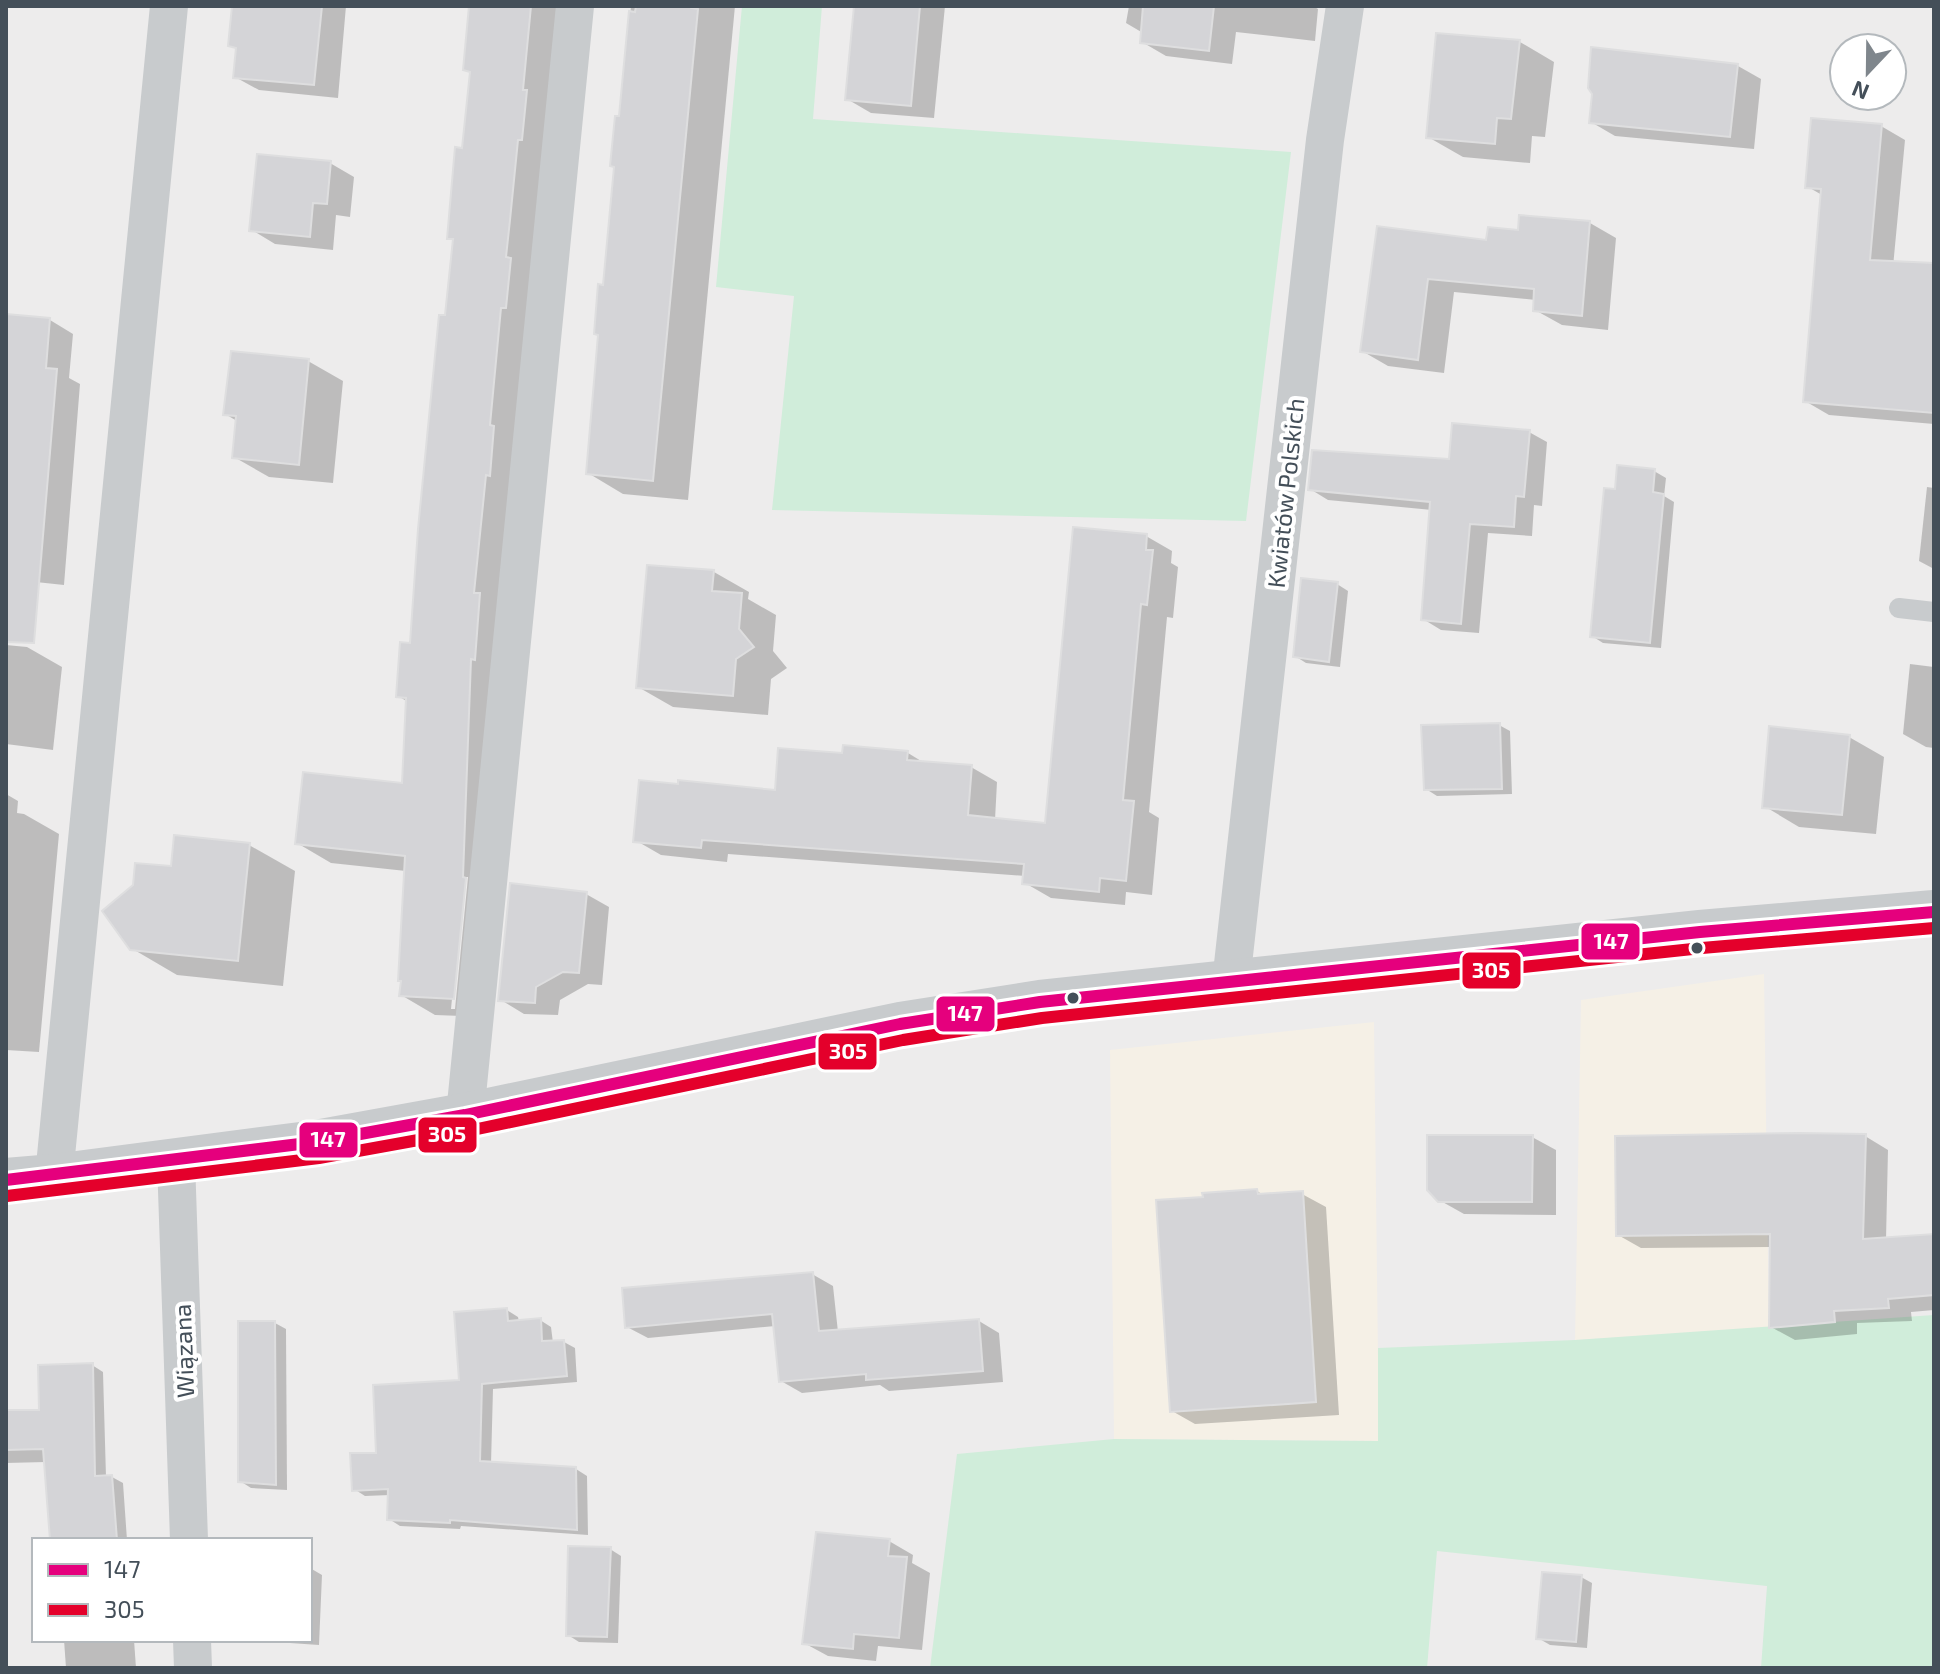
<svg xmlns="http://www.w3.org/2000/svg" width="1940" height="1674" viewBox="0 0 1940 1674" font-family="'Exo 2',sans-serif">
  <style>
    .commercial { fill: #f5f0e6 }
    .green { fill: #d0edda }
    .shadow { fill: #0003; fill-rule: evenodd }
    .building { fill: #d4d4d7; stroke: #dededf; stroke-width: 2 }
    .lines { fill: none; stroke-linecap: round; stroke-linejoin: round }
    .service { stroke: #c8cbcd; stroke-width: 20 }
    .minor { stroke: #c8cbcd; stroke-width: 38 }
    .tertiary { stroke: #c8cbcd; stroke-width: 44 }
    .bus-1-casing { stroke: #fff; stroke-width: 18 }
    .bus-2-casing { stroke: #fff; stroke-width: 18 }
    .bus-1 { stroke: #e5007d; stroke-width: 12 }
    .bus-2 { stroke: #e4002b; stroke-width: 12 }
    .bus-dot { fill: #444f59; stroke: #fff; stroke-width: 3 }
    .labels { text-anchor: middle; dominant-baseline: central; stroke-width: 8; stroke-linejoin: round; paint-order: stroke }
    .street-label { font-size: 24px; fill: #444f59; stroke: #fff }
    .line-badge { stroke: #fff; stroke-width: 3 }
    .badge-label { font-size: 22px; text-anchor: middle; font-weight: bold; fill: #fff }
  </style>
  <rect width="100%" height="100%" fill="#edecec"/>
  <g class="commercial">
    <path d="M1764,974L1769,1328L1575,1340L1581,1000Z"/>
    <path d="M1374,1022L1379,1441L1114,1439L1110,1050Z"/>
  </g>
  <g class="green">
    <path d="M742,6H822L813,119L1291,152L1246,521L772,510L794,296L716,287Z"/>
    <path d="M1934,1315V1668H1761L1767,1586L1437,1551L1427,1668H930L957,1454L1114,1439L1378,1441V1348L1575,1340Z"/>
  </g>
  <g class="shadow">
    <path d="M234,6H346L338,98L259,90L235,77L238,49L230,45Z"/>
    <path d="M471,6H566L488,1017L435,1015L401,995L406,871L331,863L297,843L404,785L408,702L398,696L412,645L447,317L455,241L449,238L464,150L472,73L465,69ZM464,877H468L455,1009H451Z"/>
    <path d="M631,6H735L688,500L623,494L588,473Z"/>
    <path d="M856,6H945L934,118L871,113L847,99Z"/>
    <path d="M1129,6H1313L1318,9L1315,41L1236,32L1232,64L1166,56L1142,42L1143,33L1126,23Z"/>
    <path d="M1520,42L1554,62L1545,137L1532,136L1530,163L1463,157L1428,137Z"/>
    <path d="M1738,66L1761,79L1754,149L1615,136L1591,122Z"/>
    <path d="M1881,126L1905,140L1893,267L1934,335V424L1829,415L1805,401L1822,195L1808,187Z"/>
    <path d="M330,163L354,177L350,217L336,215L333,250L275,244L252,230Z"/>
    <path d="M1590,223L1616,238L1608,330L1562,325L1535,310L1536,300L1454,292L1444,373L1388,366L1362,351L1378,228L1488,242Z"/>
    <path d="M6,316L50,320L73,334L69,378L80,384L64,585L17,580L6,574Z"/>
    <path d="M308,361L343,381L333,483L269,477L234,457L237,421L225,414Z"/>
    <path d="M1529,432L1547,442L1542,506L1534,505L1532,536L1488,533L1479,633L1441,630L1423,619L1432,510L1328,500L1310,489L1450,461Z"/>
    <path d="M1654,471L1666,478L1664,496L1674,502L1661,648L1603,643L1592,636L1617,491Z"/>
    <path d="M1927,487L1934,488V569L1919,561Z"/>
    <path d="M1146,536L1172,551L1171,563L1178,567L1173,618L1167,617L1149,812L1159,818L1152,895L1126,892L1125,905L1051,898L1025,883V876L728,854L727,862L661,855L635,840L777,792L844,755L908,753L926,764L971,767L997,782L995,820L1047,825Z"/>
    <path d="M649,567L714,572L749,592L748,599L776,615L773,651L787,668L771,679L768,715L673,707L638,687Z"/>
    <path d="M1337,584L1348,591L1340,667L1306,663L1295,656Z"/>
    <path d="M6,645L27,647L62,667L53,750L6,744Z"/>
    <path d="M1910,664L1934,667V748L1926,747L1903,734Z"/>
    <path d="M1499,725L1510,731L1512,794L1437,796L1426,789Z"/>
    <path d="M1849,737L1884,757L1876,834L1799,827L1764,806Z"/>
    <path d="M6,794L18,801L17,813L24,814L59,834L39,1052L6,1050Z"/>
    <path d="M249,845L295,871L283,986L177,975L131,948L173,868Z"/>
    <path d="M586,894L609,907L602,985L588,984L560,1000L558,1015L524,1014L501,1000Z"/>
    <path d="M1865,1136L1888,1150L1886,1240L1934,1236V1310L1911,1312L1912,1321L1857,1323V1334L1795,1340L1771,1327V1247L1641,1248L1618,1235Z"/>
    <path d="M1532,1137L1556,1150V1215L1464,1214L1439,1200Z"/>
    <path d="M1257,1191L1265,1196L1302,1194L1326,1207L1339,1415L1195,1424L1172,1411L1205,1199Z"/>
    <path d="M812,1274L833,1286L838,1332L979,1321L999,1333L1003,1382L889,1391L880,1385L802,1393L781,1381L775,1326L648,1338L627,1327Z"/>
    <path d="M507,1310L518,1317L519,1322L540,1320L551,1327L553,1343L564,1342L575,1348L577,1382L493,1389L491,1464L576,1469L587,1476L588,1535L461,1526L460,1529L400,1526L389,1519L390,1495L365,1496L354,1489L378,1455L462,1382Z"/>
    <path d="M275,1323L286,1329L287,1490L251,1488L240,1481Z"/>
    <path d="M92,1365L103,1372L106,1477H112L123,1483L127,1540H52L46,1462L6,1463V1412L41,1411Z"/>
    <path d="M889,1541L913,1555L912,1563L930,1573L922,1650L878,1646L876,1661L828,1656L804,1643Z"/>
    <path d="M610,1549L621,1556L618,1643L579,1642L568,1635Z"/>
    <path d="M310,1568L322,1575L319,1645L275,1642L271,1640H310Z"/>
    <path d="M1581,1577L1592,1583L1587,1648L1550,1645L1538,1638Z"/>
    <path d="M64,1640H134L136,1668H66Z"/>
  </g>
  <g class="building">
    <path d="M232,6H322L314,85L233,78L236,48L228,46Z"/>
    <path d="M469,6H531L523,90H527L522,140H518L510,220L506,257L511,258L506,308H501L490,425L494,426L490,476L486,475L474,593H480L475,660L471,659L463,877L466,878L454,999L399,996L401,981H398L405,856L295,844L303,772L402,783L406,698L396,697L400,642L410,643L418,529L439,315H445L453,239H447L455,147L462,148L470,72L463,70Z"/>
    <path d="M636,6H691V8L698,9L653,481L586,474L598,335L594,334L598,284L603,285L614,167L610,166L615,116H619L629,11L635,12Z"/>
    <path d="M854,6H920L911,106L845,100Z"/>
    <path d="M1143,6H1214L1209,51L1140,43Z"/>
    <path d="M1436,33L1520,40L1511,119L1497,118L1495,144L1426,138Z"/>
    <path d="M1591,47L1738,64L1730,137L1589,123L1592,94L1588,88Z"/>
    <path d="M1811,118L1882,124L1870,260L1934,263V413L1803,402L1821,189L1805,188Z"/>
    <path d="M257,154L331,161L327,204L313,203L310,237L249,231Z"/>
    <path d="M1519,215L1590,221L1582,316L1533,311L1534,289L1428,279L1418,360L1360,352L1377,226L1486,240L1488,227L1518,230Z"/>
    <path d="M6,314L50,318L46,368L57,369L34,643L6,642Z"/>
    <path d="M231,351L309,359L299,465L232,458L236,416L223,415Z"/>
    <path d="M1452,423L1530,430L1524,497L1516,496L1514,527L1470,524L1461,624L1421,620L1430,502L1308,490L1312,450L1449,459Z"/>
    <path d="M1617,465L1655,469L1653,492L1664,494L1650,643L1590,637L1604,488L1615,489Z"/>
    <path d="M1073,527L1147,534L1146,550H1153L1147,605L1141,604L1123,800L1134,801L1126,881L1100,878L1099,892L1022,884L1024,864L702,840L701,848L633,842L639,780L678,784V780L775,790L778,748L842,753L843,745L908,751L907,760L972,765L968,815L1045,823Z"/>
    <path d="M647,565L714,570L712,591L742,593L739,629L754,647L736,659L733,696L636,688Z"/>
    <path d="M1301,578L1338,582L1329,662L1293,657Z"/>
    <path d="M1500,723L1502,789L1424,790L1421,725Z"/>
    <path d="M1769,726L1850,735L1842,815L1762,808Z"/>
    <path d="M174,835L250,843L238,961L130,950L102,911L133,885L135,863L171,866Z"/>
    <path d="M510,883L587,892L579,973L563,972L536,987L535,1003L498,1001Z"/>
    <path d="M1800,1133L1866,1134L1863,1239L1934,1234V1295L1888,1299L1889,1308L1834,1311L1835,1322L1769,1328L1770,1234L1616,1236L1615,1136Z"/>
    <path d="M1427,1135H1533L1532,1202H1438L1427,1190Z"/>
    <path d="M1257,1189L1258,1194L1303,1191L1316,1402L1170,1412L1156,1200L1203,1197L1202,1193Z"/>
    <path d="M813,1272L819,1331L979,1319L983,1371L866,1380V1374L779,1382L772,1314L625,1328L622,1288Z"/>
    <path d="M507,1308L508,1321L541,1318L542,1341L564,1340L567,1376L482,1384L480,1461L576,1467L577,1530L450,1520V1523L387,1520L388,1489L352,1491L350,1453H376L373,1385L459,1380L454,1312Z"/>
    <path d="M238,1321H275L276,1485L238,1482Z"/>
    <path d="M93,1363L95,1476L112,1475L117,1540H50L43,1449L6,1450V1410H39L38,1365Z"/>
    <path d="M816,1532L890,1539L888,1556L907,1557L899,1638L854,1634L853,1649L802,1644Z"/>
    <path d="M568,1546L611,1547L607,1637L566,1636Z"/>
    <path d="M1542,1572L1582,1575L1576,1642L1536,1639Z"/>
  </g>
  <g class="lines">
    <path class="service" d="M1899,608L1934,612"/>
    <g class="minor">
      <path d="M1231,982L1325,140L1345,6"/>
      <path d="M465,1115L575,6"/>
      <path d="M176,1161L189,1540"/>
      <path d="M54,1176L169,6"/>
      <path d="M192,1640L193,1668"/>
    </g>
    <path class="tertiary" d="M6,1180L54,1176L316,1142L465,1115L900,1024L1040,1002L1700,932L1934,912"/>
    <defs>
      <path id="bus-1" d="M6,1180L316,1142L465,1115L900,1024L1040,1002L1700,932L1934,912"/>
      <path id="bus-2" d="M7,1196L319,1158L468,1131L903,1040L1042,1018L1702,948L1934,928"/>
    </defs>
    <use href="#bus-1" class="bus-1-casing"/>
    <use href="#bus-2" class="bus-2-casing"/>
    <use href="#bus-1" class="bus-1"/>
    <use href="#bus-2" class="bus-2"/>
  </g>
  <g class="bus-dot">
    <circle cx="1697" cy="948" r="7"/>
    <circle cx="1073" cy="998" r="7"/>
  </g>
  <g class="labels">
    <g class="street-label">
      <text transform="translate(1285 493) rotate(-84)">Kwiatów Polskich</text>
      <text transform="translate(183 1351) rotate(-92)">Wiązana</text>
    </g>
  </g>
  <g class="line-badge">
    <rect x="1580" y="922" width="61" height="39" rx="8" fill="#e5007d"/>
    <rect x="1461" y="951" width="61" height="39" rx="8" fill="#e4002b"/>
    <rect x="935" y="995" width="61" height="38" rx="8" fill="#e5007d"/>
    <rect x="817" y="1032" width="61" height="39" rx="8" fill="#e4002b"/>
    <rect x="417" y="1116" width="61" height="38" rx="8" fill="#e4002b"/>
    <rect x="298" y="1121" width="61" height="38" rx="8" fill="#e5007d"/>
  </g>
  <g class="badge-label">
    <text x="1611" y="949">147</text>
    <text x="1491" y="978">305</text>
    <text x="965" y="1021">147</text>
    <text x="848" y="1059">305</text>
    <text x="447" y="1142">305</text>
    <text x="328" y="1147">147</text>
  </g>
  <rect width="1940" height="1674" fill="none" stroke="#444f59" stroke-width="16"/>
  <rect x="32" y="1538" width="280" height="104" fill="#ffffff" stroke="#b4b9bd" stroke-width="2"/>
  <rect x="48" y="1564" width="40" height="12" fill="#e5007d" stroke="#b4b9bd" stroke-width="2"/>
  <text x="104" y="1578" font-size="24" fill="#444f59">147</text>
  <rect x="48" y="1604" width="40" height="12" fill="#e4002b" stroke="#b4b9bd" stroke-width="2"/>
  <text x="104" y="1618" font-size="24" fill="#444f59">305</text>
  <g transform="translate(1868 72) rotate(202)"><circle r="38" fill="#ffffff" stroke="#b4b9bd" stroke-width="2"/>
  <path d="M0-6L14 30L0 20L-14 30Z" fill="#7f868c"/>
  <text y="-12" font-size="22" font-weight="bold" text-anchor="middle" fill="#444f59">N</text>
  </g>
</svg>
